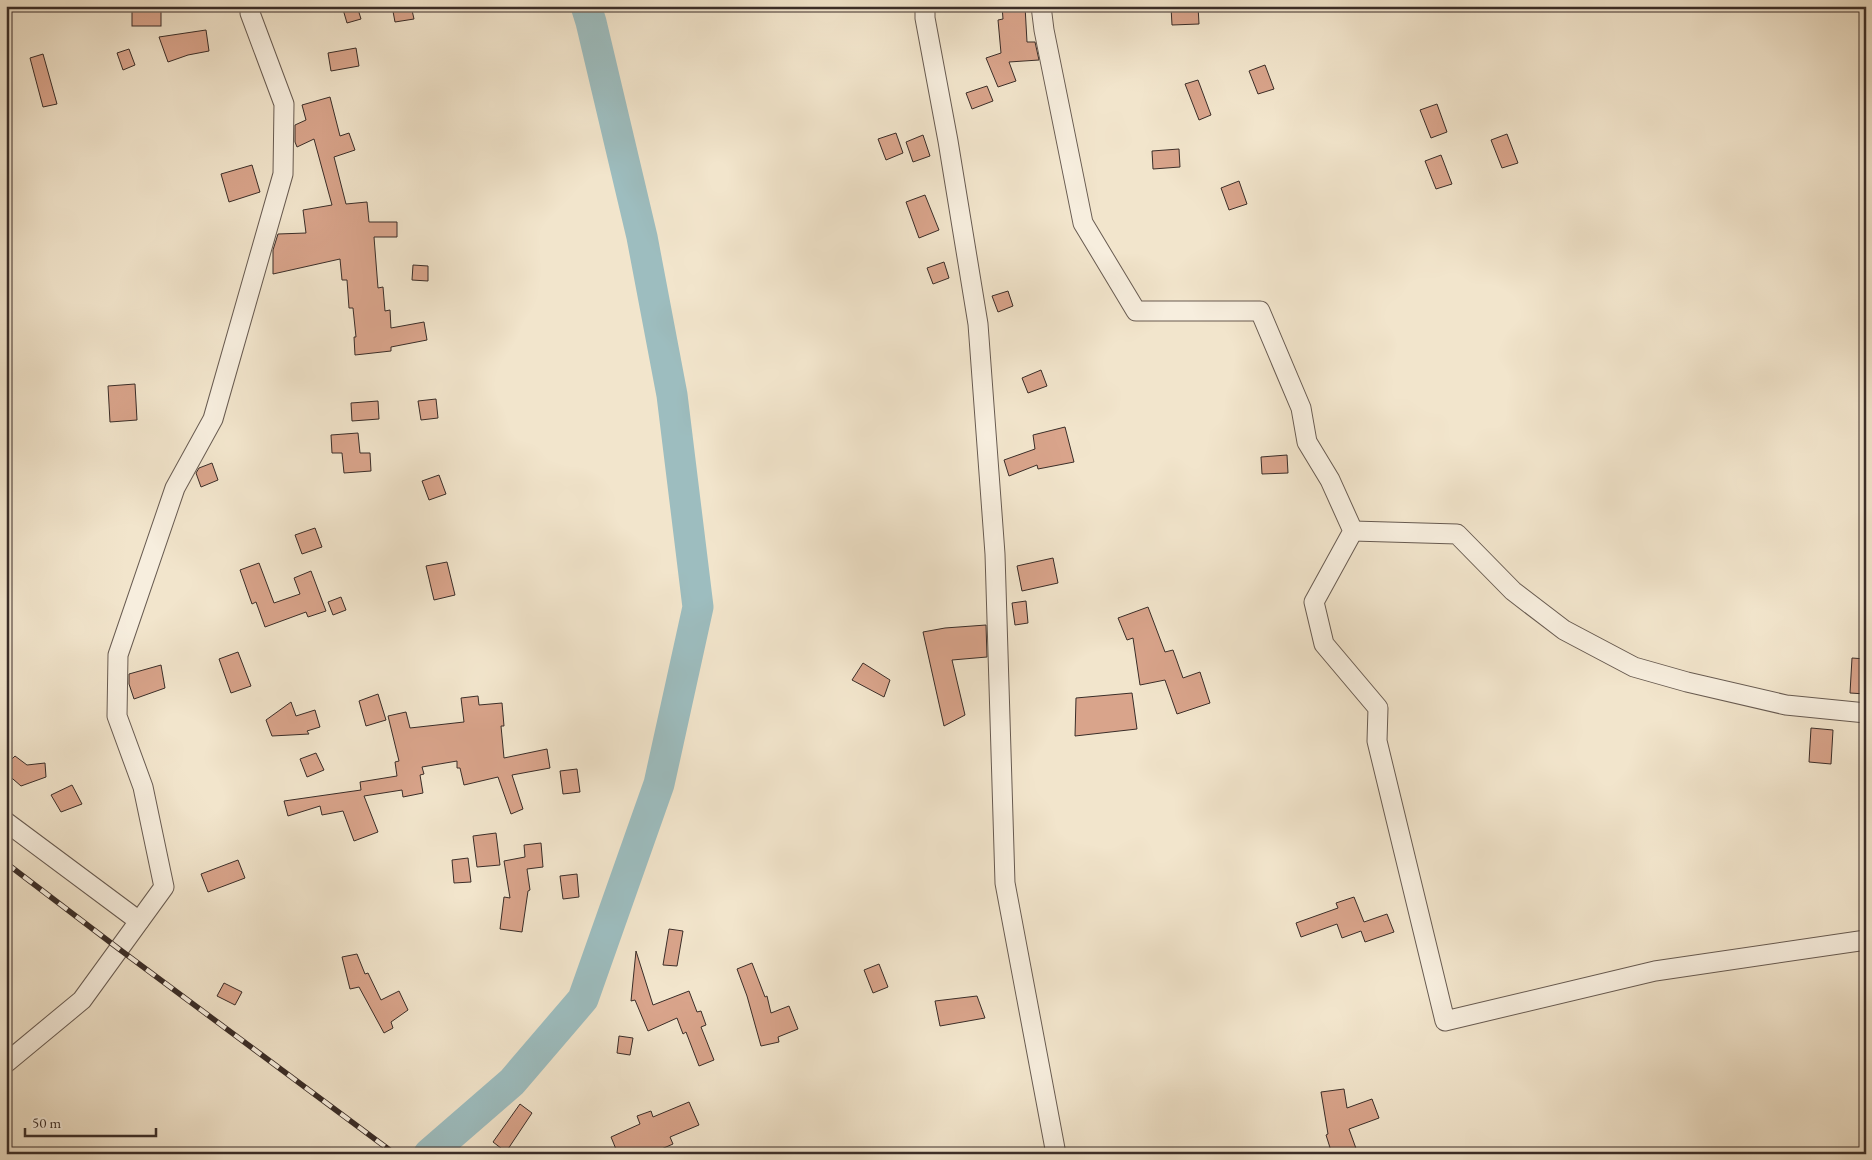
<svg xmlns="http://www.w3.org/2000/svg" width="1872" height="1160" viewBox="0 0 1872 1160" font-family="'EB Garamond',serif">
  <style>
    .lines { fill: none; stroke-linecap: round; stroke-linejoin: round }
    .river { stroke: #9dbdbf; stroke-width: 31 }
    .building { fill: #d9a48b; stroke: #3a2d28 }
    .street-casing { stroke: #685b51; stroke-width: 21 }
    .street { stroke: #f7eede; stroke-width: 19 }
    .rail-casing { stroke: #3a2d28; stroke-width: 5.5 }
    .rail { stroke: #f7eede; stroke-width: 4; stroke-dasharray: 11; stroke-linecap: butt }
  </style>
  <rect width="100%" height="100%" fill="#f2e5cc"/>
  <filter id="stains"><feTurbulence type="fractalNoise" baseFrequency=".004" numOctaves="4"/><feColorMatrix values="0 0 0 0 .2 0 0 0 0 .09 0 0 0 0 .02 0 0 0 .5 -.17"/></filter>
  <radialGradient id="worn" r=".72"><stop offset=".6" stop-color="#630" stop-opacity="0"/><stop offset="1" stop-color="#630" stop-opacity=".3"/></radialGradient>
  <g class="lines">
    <path class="river" d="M429,1154L512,1082L583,999L659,784L698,607L672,395L642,237L591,22L586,6"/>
  </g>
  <g class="building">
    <path d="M342,6H357L361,19L347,23Z"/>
    <path d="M392,6H411L414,19L395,22Z"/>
    <path d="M1002,6H1025L1027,42H1035L1039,60L1009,62L1016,81L998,87L986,58L1001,53L998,20L1003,19Z"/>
    <path d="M1198,6L1199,24L1172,25L1171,7Z"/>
    <rect x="132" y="10" width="29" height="16"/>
    <path d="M206,30L209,51L188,55L168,62L159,37Z"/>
    <path d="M356,48L359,66L331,71L328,53Z"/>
    <path d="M129,49L135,65L123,70L117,53Z"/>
    <path d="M43,54L57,104L43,107L30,58Z"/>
    <path d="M1265,65L1274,89L1258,94L1249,71Z"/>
    <path d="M1198,80L1211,115L1199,120L1185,84Z"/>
    <path d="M987,86L993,101L972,109L966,93Z"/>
    <path d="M330,97L340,136L349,133L355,150L334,157L346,204L367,202L369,222H397V237H374L378,288L383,287L385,311L390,310L391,328L424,322L427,340L391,347V351L355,355L354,337H356L353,308H349L347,280H342L340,259L273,274V250L278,234L306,233L303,210L332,205L314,139L297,147L295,142V125L306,120L302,105Z"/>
    <path d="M1437,104L1447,132L1431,138L1420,110Z"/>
    <path d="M896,133L903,153L886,160L878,139Z"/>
    <path d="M1507,134L1518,163L1502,168L1491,140Z"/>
    <path d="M923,135L930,156L913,162L906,142Z"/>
    <path d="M1179,149L1180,167L1153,169L1152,151Z"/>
    <path d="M1441,155L1452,184L1436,189L1425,161Z"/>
    <path d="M252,165L260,192L229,202L221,174Z"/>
    <path d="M1239,181L1247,204L1229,210L1221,188Z"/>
    <path d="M925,195L939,230L919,238L906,202Z"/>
    <path d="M944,262L949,278L933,284L927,268Z"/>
    <path d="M413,265L428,266V281L412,280Z"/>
    <path d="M1008,291L1013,306L998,312L992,296Z"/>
    <path d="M1041,370L1047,386L1028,393L1022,378Z"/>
    <path d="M135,384L137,420L110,422L108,386Z"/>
    <path d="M436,399L438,418L421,420L418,401Z"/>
    <path d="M378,401L379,419L352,421L351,403Z"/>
    <path d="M1065,427L1074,462L1038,469L1037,465L1009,476L1004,460L1035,449L1033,435Z"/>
    <path d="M358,433L360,453H370L371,471L344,473L342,453H332L331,435Z"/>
    <path d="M1287,455L1288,473L1262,474L1261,457Z"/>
    <path d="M212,463L218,480L201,487L196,473L199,468Z"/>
    <path d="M439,475L446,494L429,500L422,481Z"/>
    <path d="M315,528L322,547L302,554L295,535Z"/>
    <path d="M1053,558L1058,583L1022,591L1017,566Z"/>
    <path d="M447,562L455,595L434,600L426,566Z"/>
    <path d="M259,563L274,603L300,594L294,578L311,571L326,611L308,617L306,612L265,627L256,602L252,604L240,570Z"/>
    <path d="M341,597L346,610L333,615L328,602Z"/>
    <path d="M1026,601L1028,623L1015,625L1012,603Z"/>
    <path d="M1148,607L1165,652L1173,650L1183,678L1200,672L1210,703L1177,714L1165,680L1140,685L1133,638L1127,640L1118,618Z"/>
    <path d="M986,625L987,657L952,660L965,715L944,726L923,632L945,628Z"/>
    <path d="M238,652L251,686L231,693L219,659Z"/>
    <path d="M1852,658L1866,659V694L1850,693Z"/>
    <path d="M863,663L890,680L884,697L852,680Z"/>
    <path d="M161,665L165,688L134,699L129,684V674Z"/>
    <path d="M1132,693L1137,729L1075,736L1076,698Z"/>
    <path d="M378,694L386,720L366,726L359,701Z"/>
    <path d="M478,696L479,705L502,703L504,726H501L504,758L547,749L550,768L512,775L523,809L511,814L498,777L464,785L460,768H457V761L422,767L424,774L420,775L423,793L403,797L402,790L364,796L378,832L354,841L343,811L322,815L320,806L288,816L284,801L361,790L360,782L397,776L395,762L399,761L388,716L406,712L410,728L464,722L461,698Z"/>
    <path d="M291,702L296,716L315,710L320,727L307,731L309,734L272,736L266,720Z"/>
    <path d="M1811,728L1833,730L1831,764L1809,762Z"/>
    <path d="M316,753L324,770L307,777L300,759Z"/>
    <path d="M15,756L27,765L45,763L46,777L21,786L6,773V765Z"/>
    <path d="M577,769L580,792L563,794L560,771Z"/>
    <path d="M72,785L82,804L61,812L51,795Z"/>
    <path d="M496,833L500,865L477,867L473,836Z"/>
    <path d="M541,843L543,867L527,869L530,890L528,891L522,932L500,929L504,897L510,898L504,861L525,857L524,845Z"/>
    <path d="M468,858L471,882L454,883L452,860Z"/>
    <path d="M238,860L245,878L208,892L201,874Z"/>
    <path d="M577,874L579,897L563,899L560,876Z"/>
    <path d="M1354,897L1364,922L1387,914L1394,932L1365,942L1361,931L1342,938L1337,924L1301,937L1296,923L1338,908L1336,903Z"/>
    <path d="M669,929L683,931L677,966L663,965Z"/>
    <path d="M636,951L653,1005L689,991L697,1012L701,1011L706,1025L701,1027L714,1060L699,1066L686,1032L683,1034L677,1018L648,1031L635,1000L631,1001Z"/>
    <path d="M357,954L365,974L368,973L381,1000L399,991L408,1010L391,1022L393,1028L384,1033L359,987L350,989L342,957Z"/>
    <path d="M752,963L765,997L767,996L771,1013L789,1006L798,1029L778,1037L779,1042L761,1046L747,996L737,969Z"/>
    <path d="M879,964L888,987L873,993L864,970Z"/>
    <path d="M224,983L242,992L235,1005L217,996Z"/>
    <path d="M977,996L985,1018L940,1026L935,1001Z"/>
    <path d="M619,1036L633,1038L630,1055L617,1053Z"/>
    <path d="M1344,1089L1347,1108L1372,1099L1379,1118L1349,1129L1358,1154H1332L1326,1135L1328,1134L1321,1092Z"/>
    <path d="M689,1102L699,1125L670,1137L673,1144L650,1154H618L611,1137L640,1124L637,1116L651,1111L653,1117Z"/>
    <path d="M520,1104L532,1113L506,1152L493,1142Z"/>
  </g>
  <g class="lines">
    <defs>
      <g id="street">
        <path d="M925,6V18L948,141L978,324L995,554L1005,883L1056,1154"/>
        <path d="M1041,6L1044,30L1083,223L1136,311H1260L1301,408L1307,442L1330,480L1353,531L1314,602L1324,644L1378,708L1377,741L1445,1021L1655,971L1866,940"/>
        <path d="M1353,531L1457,534L1513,591L1564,630L1634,667L1687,682L1786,705L1866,713"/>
        <path d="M6,822L139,921"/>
        <path d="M6,1063L82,1000L164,887L143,787L117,716L118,655L175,488L213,419L283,174L284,104L250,13V6"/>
      </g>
    </defs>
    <use href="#street" class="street-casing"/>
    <use href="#street" class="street"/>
    <defs>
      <path id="rail" d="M6,863L119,949L395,1154"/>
    </defs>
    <use href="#rail" class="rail-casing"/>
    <use href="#rail" class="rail"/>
  </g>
  <rect width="1872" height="1160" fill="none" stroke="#f2e5cc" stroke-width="25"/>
  <rect x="8" y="8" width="1857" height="1145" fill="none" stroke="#3a2d28" stroke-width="2.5"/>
  <rect x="12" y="12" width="1847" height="1135" fill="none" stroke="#3a2d28"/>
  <path d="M25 1128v8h131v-8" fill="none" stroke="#3a2d28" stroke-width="2.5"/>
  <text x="32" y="1128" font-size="15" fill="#3a2d28" stroke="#f7eede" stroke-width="4" paint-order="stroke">50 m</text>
  <rect width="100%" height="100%" filter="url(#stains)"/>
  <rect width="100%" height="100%" fill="url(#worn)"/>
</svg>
